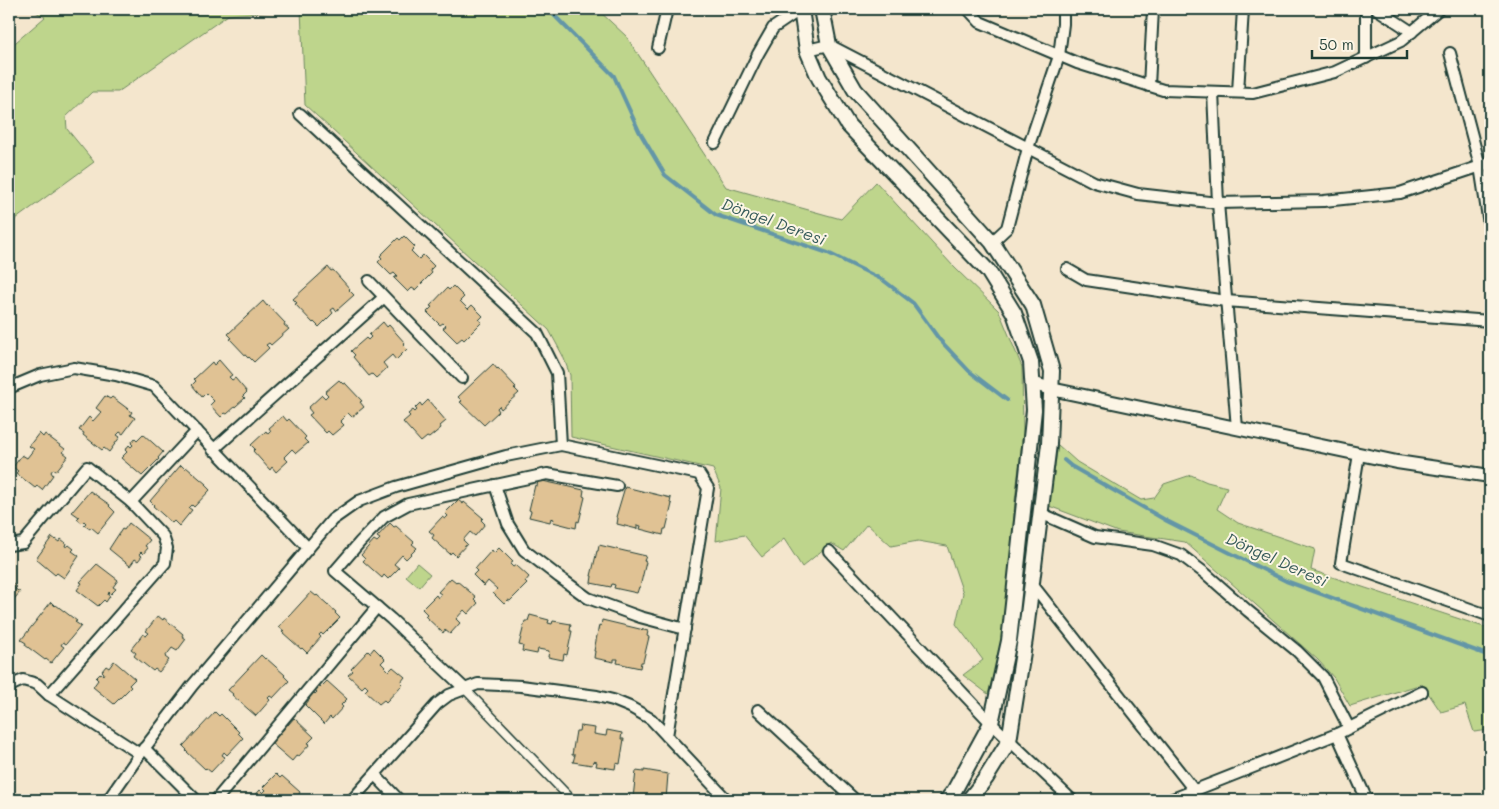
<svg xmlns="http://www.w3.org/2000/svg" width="1499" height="809" viewBox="0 0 1499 809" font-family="Mali,sans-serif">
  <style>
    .green { fill: #bed58c; stroke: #6e8960 }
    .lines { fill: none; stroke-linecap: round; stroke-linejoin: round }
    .stream { stroke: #6496a7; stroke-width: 4 }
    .building { fill: #e0c294; stroke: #1f3d34 }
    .pedestrian-casing { stroke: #1f3d34; stroke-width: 11 }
    .minor-casing { stroke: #1f3d34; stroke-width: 14 }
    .tertiary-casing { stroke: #1f3d34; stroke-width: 16 }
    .secondary-casing { stroke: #1f3d34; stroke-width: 18 }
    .pedestrian { stroke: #fcf5e5; stroke-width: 8 }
    .minor { stroke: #fcf5e5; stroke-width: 10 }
    .tertiary { stroke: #fcf5e5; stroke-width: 12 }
    .secondary { stroke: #fcf5e5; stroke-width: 14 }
    .labels { text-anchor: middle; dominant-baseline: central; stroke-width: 4; stroke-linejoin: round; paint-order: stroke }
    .water-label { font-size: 16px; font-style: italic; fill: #365b5a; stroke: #fcf5e5 }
  </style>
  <rect width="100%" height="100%" fill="#f4e6cd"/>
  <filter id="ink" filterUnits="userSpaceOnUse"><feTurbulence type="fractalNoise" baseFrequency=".02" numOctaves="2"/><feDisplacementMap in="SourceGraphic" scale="10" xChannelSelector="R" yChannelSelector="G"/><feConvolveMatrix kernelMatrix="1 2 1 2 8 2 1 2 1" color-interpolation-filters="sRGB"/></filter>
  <g filter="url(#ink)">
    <g class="green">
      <path d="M30,9H597L626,36L726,187L841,219L876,182L954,267L999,311L1022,367L1023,433L1015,501L1004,636L988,694L963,675L983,660L956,624L963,593L947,546L918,541L891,546L867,524L844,551L831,543L802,567L784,539L762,557L744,535L716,541L721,488L713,469L571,437L570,375L563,356L549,330L305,105L301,9L228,15L118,92H92L66,117L67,129L94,162L9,224V48L45,17Z"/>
      <path d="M1058,445L1077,462L1141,500L1154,498L1164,484L1191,475L1207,482L1227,487L1217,509L1238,523L1315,549L1311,570L1490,629V730L1474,732L1465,705L1441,712L1422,684L1350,706L1334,678L1318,660L1185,542L1118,532L1049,506Z"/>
      <path d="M417,563L430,574L419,587L406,576Z"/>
    </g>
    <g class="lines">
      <g class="stream">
        <path d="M548,9L614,76L639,131L665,175L716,215L828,253L883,280L913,303L939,339L969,371L1007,400"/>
        <path d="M1064,460L1071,466L1167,521L1286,581L1490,656"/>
      </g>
    </g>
    <g class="building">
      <path d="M404,236L415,247L411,251L419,259L423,255L434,266L430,270L432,273L415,290L412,288L408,292L394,278L397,276L394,273L391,275L378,262L382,258L380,256L398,238L400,240Z"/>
      <path d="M328,267L331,271L333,270L350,289L349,290L354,295L336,311L334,308L331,310L333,313L319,327L314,322L313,323L295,304L297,303L293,299Z"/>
      <path d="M453,286L464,297L460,301L468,309L472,305L483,316L479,320L482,322L464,340L462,338L457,342L443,328L446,326L443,323L440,325L427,312L432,307L430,306L447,288L449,290Z"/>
      <path d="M263,301L267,306L268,305L285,323L284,325L289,329L271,345L269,343L266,345L269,348L254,362L249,357L248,358L230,339L232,338L228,334Z"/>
      <path d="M383,322L387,327L389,325L405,343L403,345L407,349L396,360L392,355L383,363L387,368L376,378L372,374L369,376L353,357L355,355L351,351L366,338L368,340L371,337L369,335Z"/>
      <path d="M219,360L232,375L229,377L232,380L235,378L247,392L243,396L245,398L227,414L225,413L221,417L210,405L214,401L206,393L202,397L192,385L196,381L194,379L212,362L214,365Z"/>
      <path d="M493,364L497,369L498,368L516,387L514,388L519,393L501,409L499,406L497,408L499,411L484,425L460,402L462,401L458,397Z"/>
      <path d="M339,380L343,384L345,383L362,401L360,402L364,407L352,417L348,413L340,421L344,425L332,435L328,431L326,433L309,415L312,413L308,408L322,395L325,398L328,395L325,392Z"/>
      <path d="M105,396L110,399L112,397L132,412L130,415L135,418L123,434L120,432L117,435L120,437L109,452L104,448L102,450L83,435L84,433L79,430L89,417L93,421L101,412L96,408Z"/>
      <path d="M428,400L446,421L440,426L441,428L429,438L427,437L421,442L403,422L410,416L408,414L413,410L415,412L417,410L415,408L420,403L422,406Z"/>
      <path d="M283,416L287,421L289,419L306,437L304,439L308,443L296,453L292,449L284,457L288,461L276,472L272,467L270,470L253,451L255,449L251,445L266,431L268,434L271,431L269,428Z"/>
      <path d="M39,433L43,437L45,434L65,449L63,452L68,456L56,471L53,469L51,472L53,475L42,490L37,486L35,488L16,473L18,471L13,467L22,455L27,458L34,449L29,446Z"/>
      <path d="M143,434L163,452L158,458L159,459L142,476L121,458L127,452L125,450L129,445L131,447L133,445L131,443L135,438L137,440Z"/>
      <path d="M181,465L185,469L186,467L206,484L205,485L210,490L194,507L192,505L189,508L192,510L179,526L174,521L172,523L153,506L154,505L150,501Z"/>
      <path d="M538,480L584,490L583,496L585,497L579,522L577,521L576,528L553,522L554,519L551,518L550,522L529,517L531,511L529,510L535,485L537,486Z"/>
      <path d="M625,487L671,498L670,503L672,504L666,529H664L663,535L640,529L641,526L637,525V529L617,524L618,518L616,517Z"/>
      <path d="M90,491L110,505L109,506L115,512L98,533L91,527L90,529L84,525L86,523L84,521L82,523L77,519L79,517L72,512Z"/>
      <path d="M458,500L463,504L464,502L483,518L481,520L485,524L475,536L470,532L463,540L467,544L456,556L452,552L450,554L432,538L434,535L429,531L442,517L445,519L448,516L445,513Z"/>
      <path d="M129,523L150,540L145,546L148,548L143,554L141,552L139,554L142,556L138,561L135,559L130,566L109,549L122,529L124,530Z"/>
      <path d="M390,523L394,527L396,526L414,542L412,544L417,548L406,559L402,555L394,564L399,568L388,579L384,575L382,578L363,561L365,559L361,555L374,540L377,542L380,539L377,537Z"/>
      <path d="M52,537L59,542L61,539L66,543L65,546L67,547L69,545L74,549L72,551L79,556L64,578L57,573L55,575L36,559Z"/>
      <path d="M599,545L646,556L644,561L646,562L640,587H639L637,593L614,588L615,585L612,584L611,587L591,583L592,576H591L597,551H598Z"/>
      <path d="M499,548L513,562L510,564L513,567L516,565L529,577L525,582L527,584L510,601L508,600L504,604L493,593L497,589L488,581L484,586L473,575L477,571L475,569L492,550L494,553Z"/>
      <path d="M97,564L118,580L113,587L116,589L111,594L109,592L108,595L110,596L106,602L104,600L98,606L77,590L82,583L80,582Z"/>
      <path d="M451,578L456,582L457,581L476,597L474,599L478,603L468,614L464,610L456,619L460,623L450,634L445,630L443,633L425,616L427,614L422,609L436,595L438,598L441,594L438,592Z"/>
      <path d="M9,580L17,587L15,589L20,592L10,604Z"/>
      <path d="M311,592L316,596L317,595L336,612L335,613L340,618L323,635L321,633L319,635L321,637L307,653L302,648L301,649L282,632L284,631L279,627Z"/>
      <path d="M51,602L55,606L56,605L77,621L75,622L81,626L66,644L63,642L61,645L64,647L51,663L46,659L45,660L25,645L26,643L21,640Z"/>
      <path d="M530,615L549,620L548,623L552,624L553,621L571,624L570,631H572L567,655L564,654L563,660L548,657L549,651L538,649L537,654L522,651L523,646L519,645L525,621H528Z"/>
      <path d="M158,616L163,620L164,618L183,634L182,636L186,639L177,651L172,648L165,657L169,660L159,672L155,669L153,671L134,656L136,653L131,649L143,634L146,636L149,633L146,631Z"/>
      <path d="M602,620L648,631L647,636L649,637L643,662H641L640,668L617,663L618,659H614V662L594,658L595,651H594L599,625L601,626Z"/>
      <path d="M374,648L385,659L381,663L389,671L393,667L405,677L401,682L403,684L386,702L384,700L379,704L365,691L368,688L365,685L362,688L348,675L353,671L351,669L368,651L370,653Z"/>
      <path d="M261,655L265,659L266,658L285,675L284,676L289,681L273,698L270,696L268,698L270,700L256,716L232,695L233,694L228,690Z"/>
      <path d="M114,661L135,679L129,685L131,687L114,704L93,687L98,680L96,678L101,673L103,675L104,673L102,671L106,666L109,668Z"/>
      <path d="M327,681L347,699L341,705L343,707L332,719L330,717L324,724L305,705L310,699L308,697L313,692L315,694L317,692L315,690L319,685L321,687Z"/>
      <path d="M215,712L219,716L221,714L239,732L238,733L243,738L227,755L224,752L222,755L225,757L211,772L206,768L205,769L186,751L187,750L183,746Z"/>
      <path d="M294,718L314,737L308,743L310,744L299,756L297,755L292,761L271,743L277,737L275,735L280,729L282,731L284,729L282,728L286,723L288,725Z"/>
      <path d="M580,726L595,728L594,734L606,736L607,730L622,733L621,739H624L620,764L616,763L615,769L596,766L597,762L593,761L592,765L573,762L575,755H572L576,731H579Z"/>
      <path d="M644,770L668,774L666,800H641L642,799L633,798L636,771L644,772Z"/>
      <path d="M276,774L280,778L282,776L300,792L299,794L303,798L301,800H251L260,790L263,793L266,790L263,787Z"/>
    </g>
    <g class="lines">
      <defs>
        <path id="pedestrian" d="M464,688L572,800"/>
        <g id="minor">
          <path d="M968,9L980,22L1077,63L1163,90L1253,93L1335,72L1401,41L1439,9"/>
          <path d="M1366,9V58"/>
          <path d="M1377,9L1412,32"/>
          <path d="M658,48L667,9"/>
          <path d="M807,50L829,45L1094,182L1138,194L1218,203L1324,201L1400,193L1490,163"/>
          <path d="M1450,53L1480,166L1490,231"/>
          <path d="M1149,86L1153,9"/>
          <path d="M1213,92L1218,203L1237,428"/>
          <path d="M1238,92L1243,9"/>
          <path d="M300,114L537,333L557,373L561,445"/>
          <path d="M715,143L758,54L773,28L801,9"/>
          <path d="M992,242L1007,228L1028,148L1059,56L1063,24V9"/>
          <path d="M1067,269L1086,280L1226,301L1490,321"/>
          <path d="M369,281L462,378"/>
          <path d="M9,388L40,375L74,368L116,375L154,386L308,548"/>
          <path d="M213,450L383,298"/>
          <path d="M1359,454L1341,563L1490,616"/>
          <path d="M495,485L508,524L524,550L559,577L588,598L640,617L685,629"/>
          <path d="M131,502L197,431"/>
          <path d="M1040,513L1095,537L1153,545L1181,555L1206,574L1248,611L1297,651L1323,677L1349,728"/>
          <path d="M9,545L23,543L87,467L131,502L163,536L167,548L165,563L49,695"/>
          <path d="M829,551L991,723L1072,800"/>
          <path d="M1032,584L1194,790"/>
          <path d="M464,688L391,619L335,571L360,542L384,517L408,504L547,474L617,486"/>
          <path d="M9,689L12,685L23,680L37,684L49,695L140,754"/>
          <path d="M758,710L855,800"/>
          <path d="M1337,734L1367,800"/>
          <path d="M144,748L196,800"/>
          <path d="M375,775L399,800"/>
          <path d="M108,800L140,754L192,686L332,520L359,501L396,487L506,456L561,445L699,474L708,488L667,736"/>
          <path d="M216,800L377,607"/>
          <path d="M352,800L437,704L449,695L478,684L521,686L597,696L613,700L630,707L651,719L727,800"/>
          <path d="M1170,800L1337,734L1422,692"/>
        </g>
        <path id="tertiary" d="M1032,383L1051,389L1397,462L1490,476"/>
        <g id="secondary">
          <path d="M801,9L807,50L819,78L848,125L988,271L1014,313L1031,362L1034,410L1009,641L991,723L954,791L947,800"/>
          <path d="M822,9L829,45L855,90L992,242L1033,305L1052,371L1049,444L1025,639L1009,741L986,778L969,800"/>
        </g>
      </defs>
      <use href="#pedestrian" class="pedestrian-casing"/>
      <use href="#minor" class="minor-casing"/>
      <use href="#tertiary" class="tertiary-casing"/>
      <use href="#secondary" class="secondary-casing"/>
      <use href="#pedestrian" class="pedestrian"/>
      <use href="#minor" class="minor"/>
      <use href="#tertiary" class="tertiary"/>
      <use href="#secondary" class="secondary"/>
    </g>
  </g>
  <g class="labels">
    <g class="water-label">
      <text transform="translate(774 221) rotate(20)">Döngel Deresi</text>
      <text transform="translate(1277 559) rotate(24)">Döngel Deresi</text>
    </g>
  </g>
  <rect width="1499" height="809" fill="none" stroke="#fcf5e5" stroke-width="30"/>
  <rect x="15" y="15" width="1469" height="779" fill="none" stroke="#1f3d34" stroke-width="2" filter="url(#ink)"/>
  <path d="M1312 50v8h95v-8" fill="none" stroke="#1f3d34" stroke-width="2.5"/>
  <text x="1319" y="50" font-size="15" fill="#1f3d34" stroke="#fcf5e5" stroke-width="4" paint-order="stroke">50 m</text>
</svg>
